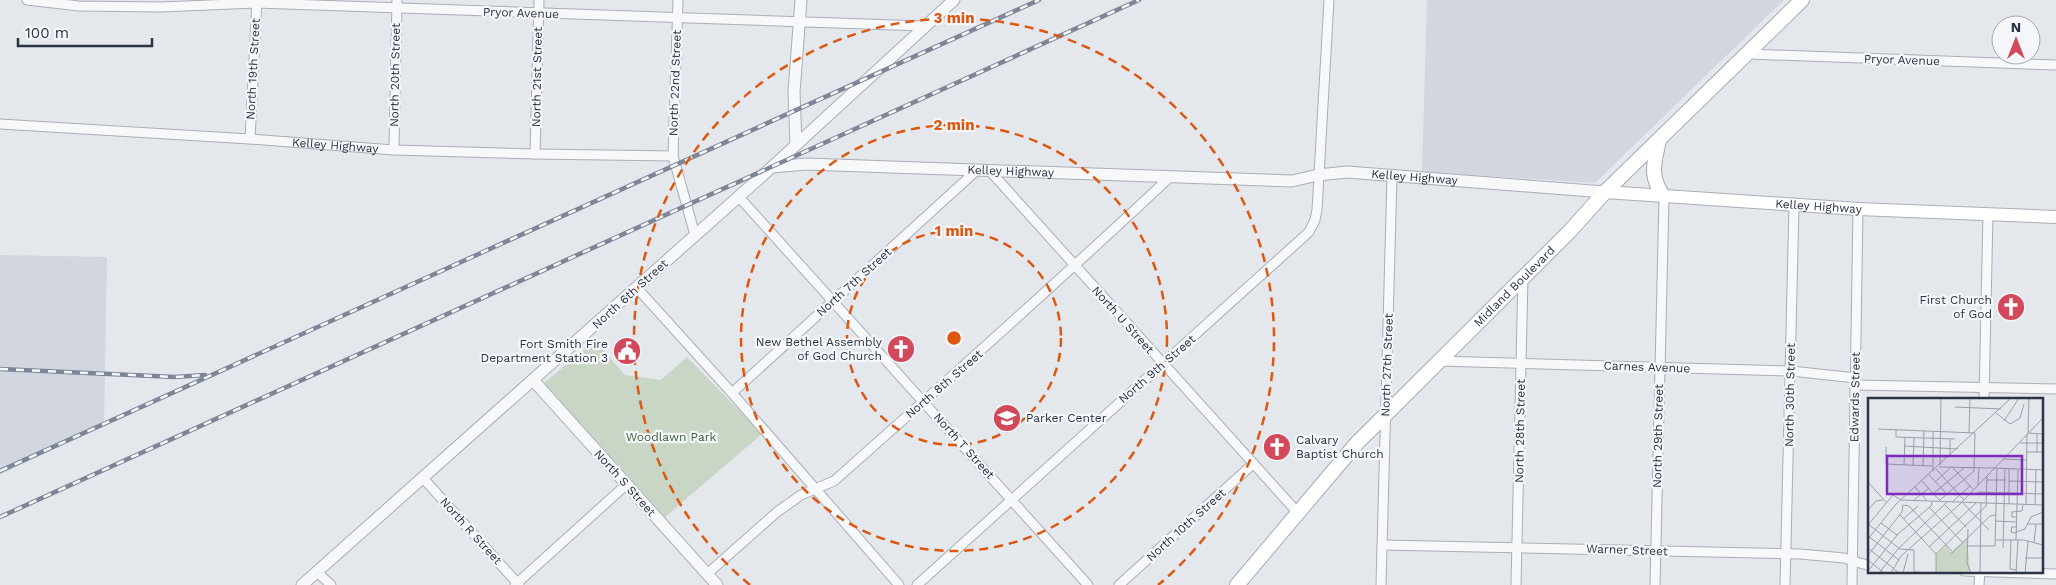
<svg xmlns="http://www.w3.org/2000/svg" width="2056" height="585" viewBox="0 0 2056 585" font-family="'Work Sans',sans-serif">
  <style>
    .built { fill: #d2d6de }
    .green { fill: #c9d6c5 }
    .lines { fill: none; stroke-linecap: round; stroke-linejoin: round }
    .minor-casing { stroke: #a9aeb7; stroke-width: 11 }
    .tertiary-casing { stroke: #a9aeb7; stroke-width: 13 }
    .secondary-casing { stroke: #a9aeb7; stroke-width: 14 }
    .primary-casing { stroke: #a3abb8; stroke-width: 16 }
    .minor { stroke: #f7f8fa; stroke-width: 9 }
    .tertiary { stroke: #f7f8fa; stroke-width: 11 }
    .secondary { stroke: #fff; stroke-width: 12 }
    .primary { stroke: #fff; stroke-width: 14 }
    .rail-casing { stroke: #7d8696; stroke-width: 4.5 }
    .rail { stroke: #f4f6f9; stroke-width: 2.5; stroke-dasharray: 8; stroke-linecap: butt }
    .ring { fill: none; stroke: #df570f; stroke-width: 2.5; stroke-dasharray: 9 6 }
    .labels { text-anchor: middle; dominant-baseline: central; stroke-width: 4.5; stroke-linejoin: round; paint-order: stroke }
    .street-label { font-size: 12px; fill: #2b3445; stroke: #f4f6f9 }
    .poi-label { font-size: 12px; fill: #2b3445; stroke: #f4f6f9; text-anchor: end }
    .park-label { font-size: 12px; fill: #3f6138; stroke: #f4f6f9 }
    .inset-road { fill: none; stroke: #9a9fa9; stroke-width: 1 }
    .view { fill: #7b2cbf; fill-opacity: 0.15; stroke: #7b2cbf; stroke-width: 2.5 }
    .inset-edge { fill: none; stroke: #2b3445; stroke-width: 2.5 }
    .centre { fill: #df570f; stroke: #f4f6f9; stroke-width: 2.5 }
    .ring-label { font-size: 15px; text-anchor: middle; font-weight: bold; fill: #df570f; stroke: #f4f6f9; stroke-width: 4.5; stroke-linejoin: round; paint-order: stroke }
  </style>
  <rect width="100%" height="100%" fill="#e4e7ec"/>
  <g class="built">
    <path d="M1427,0H1784L1595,183L1422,172Z"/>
    <path d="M0,255L107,257L104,425L0,475Z"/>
  </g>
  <path class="green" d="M595,341L625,375L661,380L687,357L762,434L665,517L544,383Z"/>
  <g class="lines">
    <defs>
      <g id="minor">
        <path d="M27,0L79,6L161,7L257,3L924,26"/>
        <path d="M678,0L673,156L695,235"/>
        <path d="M1748,54L2056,65"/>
        <path id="s1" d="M0,124L250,139L394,150L535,154L673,156"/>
        <path d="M250,139L257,0"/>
        <path d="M394,150L397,0"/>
        <path d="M535,154L539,0"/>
        <path d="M990,171L1298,513"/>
        <path d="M739,197L1088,585"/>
        <path d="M637,288L732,393L899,585"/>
        <path d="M1438,361L1791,371L1856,378"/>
        <path d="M1856,385L2056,389"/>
        <path d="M732,393L976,171"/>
        <path d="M1984,399L1988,214"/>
        <path d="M423,478L519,585"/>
        <path d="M1382,545L1800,554L1844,558L1870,566"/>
        <path d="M1964,571L2056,574"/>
        <path d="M317,572L331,585"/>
        <path d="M707,574L777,512L801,495L834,481C947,381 1059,281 1169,178"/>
        <path d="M515,585L627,484"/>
        <path d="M917,585L1309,232L1315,220L1317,210L1329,0"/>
        <path d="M1119,585L1253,464"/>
        <path d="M1381,585L1392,176"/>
        <path d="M1516,585L1523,276"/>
        <path d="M1655,585L1664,197"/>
        <path d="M1785,585L1794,205"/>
        <path d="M1852,585L1858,209"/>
        <path d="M1979,585L1980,571"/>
      </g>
      <g id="tertiary">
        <path d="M796,144L794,92L801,0"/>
        <path id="s2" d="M772,167L807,164L1292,181L1318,175L1347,172L1605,192"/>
        <path d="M533,380L717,585"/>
        <path d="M302,585L772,167L954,0"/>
      </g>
      <g id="secondary">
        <path id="s3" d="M1605,192L1858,209L2056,217"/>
      </g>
      <g id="primary">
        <path d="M1659,140C1654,164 1649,176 1664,197"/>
        <path id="s4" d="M1237,585L1357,443L1570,231L1605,192L1802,0"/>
      </g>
    </defs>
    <use href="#minor" class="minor-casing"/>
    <use href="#tertiary" class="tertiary-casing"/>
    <use href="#secondary" class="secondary-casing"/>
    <use href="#primary" class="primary-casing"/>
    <use href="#minor" class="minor"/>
    <use href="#tertiary" class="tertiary"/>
    <use href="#secondary" class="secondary"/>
    <use href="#primary" class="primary"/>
    <defs>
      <g id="rail">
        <path d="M0,369L175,377L205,375"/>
        <path d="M0,471L1039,0"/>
        <path d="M0,517L1139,0"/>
      </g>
    </defs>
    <use href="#rail" class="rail-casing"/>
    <use href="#rail" class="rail"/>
  </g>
  <g class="ring">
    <circle cx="954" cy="338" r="107"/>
    <circle cx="954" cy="338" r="213"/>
    <path d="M750 585A320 320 0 1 1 1158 585"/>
  </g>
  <defs>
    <symbol id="church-disc" viewBox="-11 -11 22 22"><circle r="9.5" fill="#d1495b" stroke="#f4f6f9"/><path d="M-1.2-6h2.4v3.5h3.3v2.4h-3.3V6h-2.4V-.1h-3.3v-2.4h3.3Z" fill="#fff"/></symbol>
    <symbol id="civic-disc" viewBox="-11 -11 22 22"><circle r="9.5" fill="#d1495b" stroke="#f4f6f9"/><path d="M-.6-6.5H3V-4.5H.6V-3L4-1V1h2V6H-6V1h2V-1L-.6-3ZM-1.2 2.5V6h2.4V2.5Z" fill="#fff"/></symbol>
    <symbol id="school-disc" viewBox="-11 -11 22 22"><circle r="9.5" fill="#d1495b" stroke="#f4f6f9"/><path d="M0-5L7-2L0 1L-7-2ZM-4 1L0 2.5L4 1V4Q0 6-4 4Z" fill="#fff"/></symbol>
  </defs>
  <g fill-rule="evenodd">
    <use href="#church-disc" x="1995" y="291" width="32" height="32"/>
    <use href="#church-disc" x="885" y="333" width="32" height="32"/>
    <use href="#civic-disc" x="611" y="335" width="32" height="32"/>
    <use href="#school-disc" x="991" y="402" width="32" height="32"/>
    <use href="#church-disc" x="1261" y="431" width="32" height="32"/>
  </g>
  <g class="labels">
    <g class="street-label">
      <text transform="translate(521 13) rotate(2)">Pryor Avenue</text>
      <text transform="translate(1902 60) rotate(2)">Pryor Avenue</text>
      <text transform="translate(253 69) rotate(-87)">North 19th Street</text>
      <text transform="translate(395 75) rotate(-89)">North 20th Street</text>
      <text transform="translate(537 77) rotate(-89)">North 21st Street</text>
      <text transform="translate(675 83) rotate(-88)">North 22nd Street</text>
      <text stroke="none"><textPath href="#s1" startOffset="336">Kelley Highway</textPath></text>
      <text stroke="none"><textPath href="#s2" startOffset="239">Kelley Highway</textPath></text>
      <text stroke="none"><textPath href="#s2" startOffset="644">Kelley Highway</textPath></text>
      <text stroke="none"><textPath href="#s3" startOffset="214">Kelley Highway</textPath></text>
      <text transform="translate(854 282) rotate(-42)">North 7th Street</text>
      <text stroke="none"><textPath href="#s4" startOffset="408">Midland Boulevard</textPath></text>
      <text transform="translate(630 294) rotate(-42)">North 6th Street</text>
      <text transform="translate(1123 320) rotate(48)">North U Street</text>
      <text transform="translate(1387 365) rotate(-88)">North 27th Street</text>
      <text transform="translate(1647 367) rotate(2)">Carnes Avenue</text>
      <text transform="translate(1157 369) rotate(-41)">North 9th Street</text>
      <text transform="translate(944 384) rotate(-41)">North 8th Street</text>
      <text transform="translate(1790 395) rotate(-89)">North 30th Street</text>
      <text transform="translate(1855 397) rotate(-89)">Edwards Street</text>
      <text transform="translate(1520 431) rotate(-89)">North 28th Street</text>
      <text transform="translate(1658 436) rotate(-89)">North 29th Street</text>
      <text transform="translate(964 446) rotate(48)">North T Street</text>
      <text transform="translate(625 483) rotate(48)">North S Street</text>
      <text transform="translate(1186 525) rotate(-42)">North 10th Street</text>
      <text transform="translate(471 531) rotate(48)">North R Street</text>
      <text transform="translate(1627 550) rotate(2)">Warner Street</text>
    </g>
    <g class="poi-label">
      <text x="1992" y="300">First Church<tspan x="1992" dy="14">of God</tspan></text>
      <text x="882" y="342">New Bethel Assembly<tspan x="882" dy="14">of God Church</tspan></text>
      <text x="608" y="344">Fort Smith Fire<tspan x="608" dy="14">Department Station 3</tspan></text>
      <text x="1026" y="418" text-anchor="start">Parker Center</text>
      <text x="1296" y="440" text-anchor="start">Calvary<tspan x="1296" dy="14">Baptist Church</tspan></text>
    </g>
    <g class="park-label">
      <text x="671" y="437">Woodlawn Park</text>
    </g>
  </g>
  <g transform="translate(1868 398)">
    <rect width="175" height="175" fill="#e4e7ec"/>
    <path d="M99,140L102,175L68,174V157L78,147L83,154Z" fill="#c9d6c5"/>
    <path class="inset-road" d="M161,0L160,35L175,36M87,9L133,11M128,15L142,26L152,20L156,6M136,23L151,0M10,31L107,35L106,73L72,102M28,32V39L87,41M65,33V73M101,35L102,0M152,45H175M36,48L90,51M18,49V66L64,68M159,54H175M169,54V36M17,57L79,59M82,57V41M135,61L159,62M36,67L37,39M72,67L73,0M45,68L46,40M55,68L56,33M71,69L125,70M85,70L105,91M125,70L175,72M68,71L96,102M61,77L79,96M119,82H138M54,83L72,103M141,83L175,84M0,84L18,104M67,84L83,69M110,87L111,69M47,89L59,103M110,94L175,96M66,95L96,70M46,102L61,90M84,104L102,88M95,105L121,132M76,106L98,129M141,106V71M35,107L41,108L84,153M158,107L159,36M167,107L168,72M61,109L94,144M0,112L8,103L15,102M32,117L68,156M149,119H144V114L154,113L155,107M35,121L50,108M127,123L149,124M13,125L29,137M0,126L32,151L46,152V175M159,126H175M0,127L25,97L33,102L175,107M100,131L99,165L103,175M148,134L157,131L163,119L175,114M148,135L143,134L144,129H149M0,138L31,162M0,141L28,106L143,0M127,142H156L175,147M143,142L142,171L149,172M148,142L150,72M166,145L168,126M100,148H127L129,71M61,149L108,105M0,150L31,175M135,150L137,71M68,156L118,108L119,78M83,156L122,118L127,117M0,157L34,114L35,107M157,160H175M0,162L16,175M0,173L30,136L63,108L64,104M46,174L69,175M11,175L30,151L79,104M23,175L33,158L92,106L175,20M35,175L40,156M68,175V156M112,175L113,105M148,175L150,142M157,175L160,143"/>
    <path class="view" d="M19,58H154V96H19Z"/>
    <rect width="175" height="175" class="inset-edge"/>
  </g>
  <circle cx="954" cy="338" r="8" class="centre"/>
  <g class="ring-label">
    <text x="954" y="23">3 min</text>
    <text x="954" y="130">2 min</text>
    <text x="954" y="236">1 min</text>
  </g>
  <g transform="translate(2016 40)"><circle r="24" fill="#f4f6f9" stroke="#a4a8b1"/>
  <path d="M0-4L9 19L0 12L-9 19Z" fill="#d1495b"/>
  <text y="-8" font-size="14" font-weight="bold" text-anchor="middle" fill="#2b3445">N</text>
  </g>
  <path d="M18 38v8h134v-8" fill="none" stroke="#2b3445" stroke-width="2.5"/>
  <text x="25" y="38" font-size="15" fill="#2b3445" stroke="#f4f6f9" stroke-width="4" paint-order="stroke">100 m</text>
</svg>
